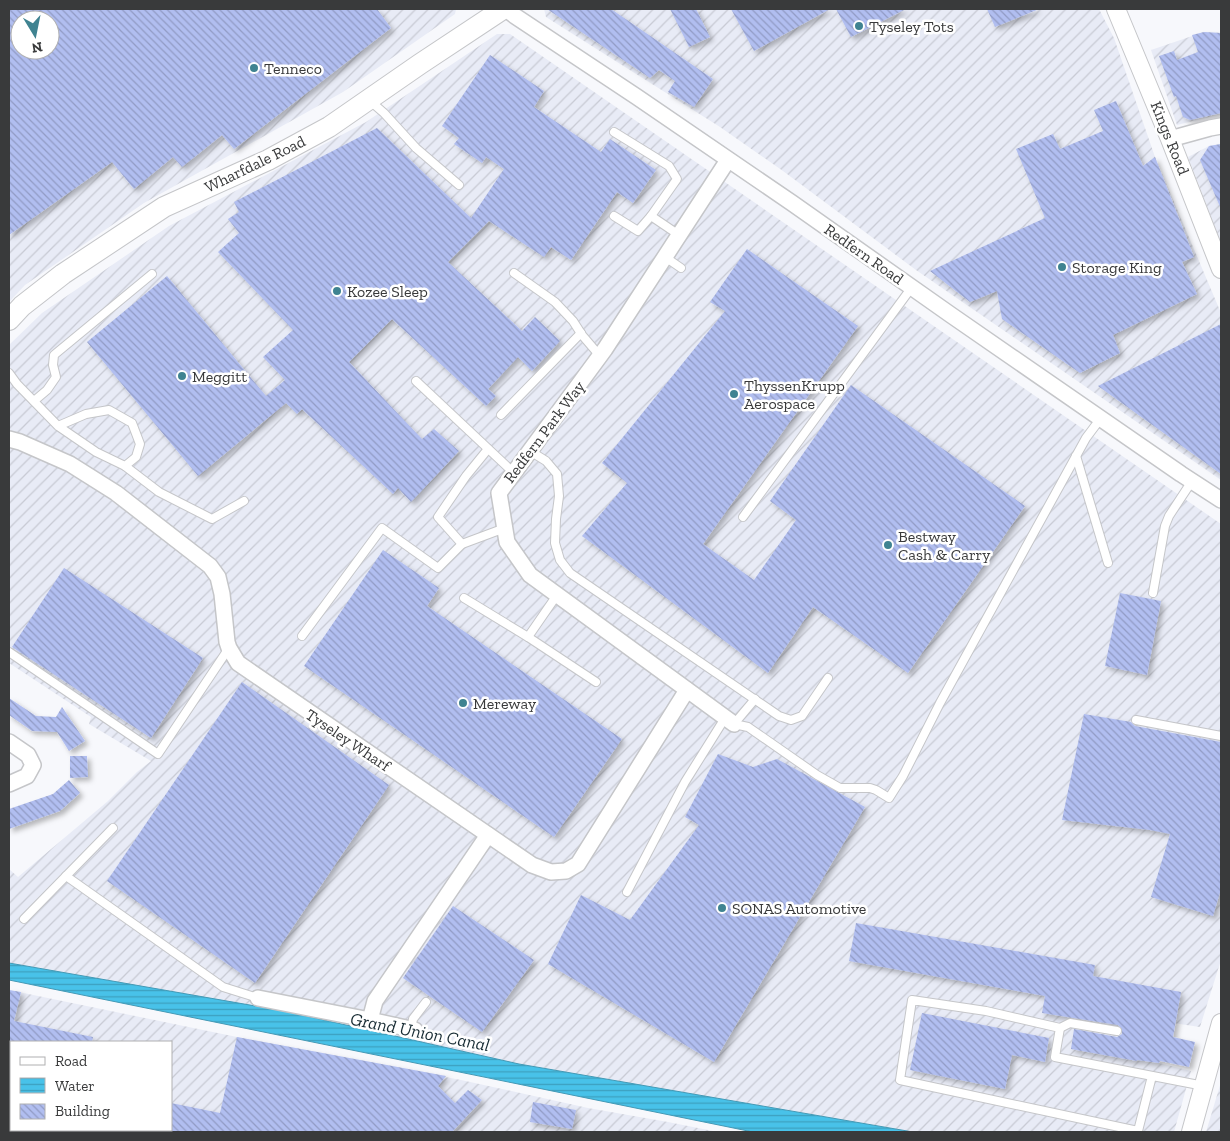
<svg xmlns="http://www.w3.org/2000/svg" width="1230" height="1141" viewBox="0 0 1230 1141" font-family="'Zilla Slab',serif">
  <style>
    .industrial { fill: url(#industrial-furrows); fill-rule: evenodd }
    .water { fill: url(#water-rules); stroke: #4499b5 }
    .building { fill: url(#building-back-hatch); fill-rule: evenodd; filter: url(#shadow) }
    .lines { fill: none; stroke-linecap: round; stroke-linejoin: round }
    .service-casing { stroke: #c5c6c9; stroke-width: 10 }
    .minor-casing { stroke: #c5c6c9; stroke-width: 18 }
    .tertiary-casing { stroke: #c5c6c9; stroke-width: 20 }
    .secondary-casing { stroke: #c5c6c9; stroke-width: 22 }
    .service { stroke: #fff; stroke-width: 8 }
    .minor { stroke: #fff; stroke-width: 15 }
    .tertiary { stroke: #fff; stroke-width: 18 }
    .secondary { stroke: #fff; stroke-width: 20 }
    .poi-dot { fill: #3f8391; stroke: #fff; stroke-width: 2 }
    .labels { text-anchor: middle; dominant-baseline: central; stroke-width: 5; stroke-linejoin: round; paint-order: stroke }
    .poi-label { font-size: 16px; fill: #393a3b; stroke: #fff; text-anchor: start }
    .street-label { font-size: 16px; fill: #393a3b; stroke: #fff }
    .water-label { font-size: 18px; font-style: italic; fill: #182c34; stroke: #fff }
  </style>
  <defs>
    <pattern id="industrial-furrows" width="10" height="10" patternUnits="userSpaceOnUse" patternTransform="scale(1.25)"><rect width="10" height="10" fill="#e8ebf6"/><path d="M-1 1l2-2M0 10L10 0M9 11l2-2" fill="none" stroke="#c8cad4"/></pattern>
    <pattern id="water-rules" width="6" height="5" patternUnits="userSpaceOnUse" patternTransform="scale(1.25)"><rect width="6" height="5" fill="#48c2e9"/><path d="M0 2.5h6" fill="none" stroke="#3d9fbe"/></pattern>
    <pattern id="building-back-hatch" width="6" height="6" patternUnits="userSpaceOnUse" patternTransform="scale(1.25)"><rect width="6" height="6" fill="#b1bef0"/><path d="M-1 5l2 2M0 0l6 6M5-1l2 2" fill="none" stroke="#919bc4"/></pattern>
    <filter id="shadow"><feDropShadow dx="3.5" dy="3.5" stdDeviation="2.5" flood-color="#0004"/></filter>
  </defs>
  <rect width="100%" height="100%" fill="#f7f8fc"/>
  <g class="industrial">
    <path d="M9,9H456L455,14L343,92L144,203L25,285L9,302ZM20,20H50V50H20Z"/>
    <path d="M544,9H1099L1114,38L1155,157L1221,313V480L916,270L783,171L720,127L546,17Z"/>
    <path d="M1204,32L1221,33V114L1177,125L1151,50Z"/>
    <path d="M497,34H510L1221,524V960L1200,1027L1166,1022L1159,1063L1191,1071L1174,1132H913L519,1064L284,1011L9,963V869L18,877L108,801L137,772L151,761L89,724L91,717L9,663V345L42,313L169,226L366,122Z"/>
    <path d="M1221,144V243L1188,157L1209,146Z"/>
    <path d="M9,990L237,1037L461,1080L588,1108L668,1122L718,1132H95L83,1130H171V1042H11V1130H9Z"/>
    <path d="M1221,1082V1132H1206Z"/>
  </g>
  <path class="water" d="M9,963L284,1011L519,1064L913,1132H753L9,980Z"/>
  <g class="building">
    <path d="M9,9H377L391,28L234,149L222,135L182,167L173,157L134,189L112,162L9,235ZM20,20H50V50H20Z"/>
    <path d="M547,9H611L713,79L694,107L668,92L675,81L659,70L650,78Z"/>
    <path d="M670,9H696L710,37L689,47Z"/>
    <path d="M731,9H830L754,51Z"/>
    <path d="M836,9H906L851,37Z"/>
    <path d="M987,9H1039L995,27Z"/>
    <path d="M1204,32L1221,33V113L1190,120L1183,117L1176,96L1174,97L1159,56L1174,51L1177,60L1198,52L1192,35Z"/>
    <path d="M490,55L544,91L534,107L601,152L610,139L656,170L633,203L617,192L571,260L551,247L544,257L489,221L448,262L522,331L535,317L560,341L532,371L518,357L488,389L496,396L486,406L392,319L349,362L422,439L434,429L459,451L411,502L398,488L393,494L302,409L297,414L286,403L198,476L87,342L167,276L266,396L285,380L263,357L293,330L218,252L239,233L228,219L239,212L234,202L377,128L471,218L504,169L486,157L482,163L454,144L459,138L442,126Z"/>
    <path d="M1116,101L1143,166L1155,157L1194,257L1182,262L1197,294L1113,335L1120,353L1080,373L1002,319L997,291L970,302L930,271L1045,218L1016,149L1053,134L1060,149L1103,131L1094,110Z"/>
    <path d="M1221,144V209L1200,160L1209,146Z"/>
    <path d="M747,249L858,326L703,544L754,580L796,520L770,501L851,385L1025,506L908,673L813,607L768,673L582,536L627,483L602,463L725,311L710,302Z"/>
    <path d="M1221,324V474L1098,386Z"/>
    <path d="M383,550L439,588L427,606L622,739L554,837L304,666Z"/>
    <path d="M64,568L203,658L151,738L12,647Z"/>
    <path d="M1120,593L1161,601L1147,675L1105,666Z"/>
    <path d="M242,682L389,785L255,983L107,881Z"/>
    <path d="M9,698L36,716L56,717L62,707L85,741L69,751L57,732L32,731L9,715Z"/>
    <path d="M1084,714L1131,722L1135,726L1221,742V889L1213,916L1151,897L1170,834L1150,830L1062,820Z"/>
    <path d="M718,754L753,767L777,759L865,807L714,1062L548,964L581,895L630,920L699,825L685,817Z"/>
    <path d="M70,756H87L88,777L70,778Z"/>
    <path d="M69,780L80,793L60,811L9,829V809L53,794Z"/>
    <path d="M453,906L534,960L482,1032L403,978Z"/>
    <path d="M856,923L1095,965L1093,976L1181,992L1173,1037L1195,1042L1189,1067L1160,1061L1159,1063L1137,1060V1061L1071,1049L1074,1029L1117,1037L1122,1034V1029L1118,1025L1042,1013L1045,996L849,961Z"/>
    <path d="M9,990L21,992L14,1021L93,1037L92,1042H9Z"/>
    <path d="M922,1013L1049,1038L1045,1062L1012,1055L1005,1089L910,1070Z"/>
    <path d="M237,1037L446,1076L438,1086L455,1103L468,1090L482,1100L452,1132H179L171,1131V1103L220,1113Z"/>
    <path d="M533,1102L576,1110L572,1129L530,1122Z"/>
  </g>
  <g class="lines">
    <defs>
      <g id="service">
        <path d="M369,100L384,113L416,148L459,185"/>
        <path d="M614,132L669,166L677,179L651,216L679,235"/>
        <path d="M614,216L638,231L651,216"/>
        <path d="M665,257L681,268"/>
        <path d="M514,273L555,302L573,321L582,335L600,356"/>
        <path d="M9,373L17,384L58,426L96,452L125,466L136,457L140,444L132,423L109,410L86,414L58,426"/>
        <path d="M416,381L514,473"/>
        <path d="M34,401L47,390L56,377L53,365L54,355L152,274"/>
        <path d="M501,415L581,333"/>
        <path d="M530,451L546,461L557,474L559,496L556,519L555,543L560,560L570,573L779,716L791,720L802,716L828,678"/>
        <path d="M1076,456L1108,563"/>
        <path d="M125,466L159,492L212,519L244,501"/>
        <path d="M743,517L912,287"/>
        <path d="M462,544L438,517L466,476L488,449"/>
        <path d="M1153,593L1165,526L1169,516L1192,481"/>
        <path d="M557,595L528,637L596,682"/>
        <path d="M464,598L528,637"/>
        <path d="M302,636L382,528L438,568L462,544L505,528"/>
        <path d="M9,652L158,754L229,648"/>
        <path d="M1136,720L1221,736"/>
        <path d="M734,724L748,727L817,775L840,788H870L876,790L889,798L903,776L940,703L1086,438L1101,418"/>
        <path d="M734,724L755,699"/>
        <path d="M66,876L223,987L258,998"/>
        <path d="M627,892L685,782L725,718"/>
        <path d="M24,919L113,828"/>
        <path d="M1060,1028L1070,1023L1117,1031"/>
        <path d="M411,1029L413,1019L426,1002"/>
        <path d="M1152,1076L1138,1131L900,1080L912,1000L986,1011L1060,1028L1055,1057L1204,1086"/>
      </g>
      <g id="minor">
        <path d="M506,9L515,16L637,97L792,203L951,315L1181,474L1221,500"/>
        <path d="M1170,139L1210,128L1221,126"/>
        <path d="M728,160L605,349L499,493L507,542L530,575L734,724"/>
        <path d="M9,439L20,442L70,464L116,493L210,566L218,577L222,594L227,642L229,648L238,663L532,865L551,872L566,871L578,864L687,690"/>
        <path d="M9,742L28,755L33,765L27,776L9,784"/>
        <path d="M258,998L370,1020"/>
        <path d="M415,1030L370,1020L375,1001L488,835"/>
      </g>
      <g id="tertiary">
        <path d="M1116,9L1170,139L1221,269"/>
        <path d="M1191,1132L1221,1023"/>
      </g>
      <path id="secondary" d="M9,320L22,306L63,274L164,207L268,160L329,127L420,64L503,9"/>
    </defs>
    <use href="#service" class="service-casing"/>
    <use href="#minor" class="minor-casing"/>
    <use href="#tertiary" class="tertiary-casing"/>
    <use href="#secondary" class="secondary-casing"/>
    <use href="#service" class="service"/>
    <use href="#minor" class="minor"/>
    <use href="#tertiary" class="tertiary"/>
    <use href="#secondary" class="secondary"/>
  </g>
  <g class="poi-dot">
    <circle cx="859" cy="26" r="5"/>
    <circle cx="254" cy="68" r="5"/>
    <circle cx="1062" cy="267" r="5"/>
    <circle cx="337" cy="291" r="5"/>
    <circle cx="182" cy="376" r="5"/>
    <circle cx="734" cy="394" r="5"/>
    <circle cx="888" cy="545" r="5"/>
    <circle cx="463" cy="703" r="5"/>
    <circle cx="722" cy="908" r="5"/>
  </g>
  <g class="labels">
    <g class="poi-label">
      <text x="869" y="26">Tyseley Tots</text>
      <text x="264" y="68">Tenneco</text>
      <text x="1072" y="267">Storage King</text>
      <text x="347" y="291">Kozee Sleep</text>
      <text x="192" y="376">Meggitt</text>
      <text x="744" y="385">ThyssenKrupp<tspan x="744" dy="18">Aerospace</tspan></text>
      <text x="898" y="536">Bestway<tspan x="898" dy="18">Cash &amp; Carry</tspan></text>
      <text x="473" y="703">Mereway</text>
      <text x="732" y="908">SONAS Automotive</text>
    </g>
    <g class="street-label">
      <text transform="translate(1170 138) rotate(68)">Kings Road</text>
      <text transform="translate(255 164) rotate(-26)">Wharfdale Road</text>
      <text transform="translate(864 254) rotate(35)">Redfern Road</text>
      <text transform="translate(544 432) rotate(-53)">Redfern Park Way</text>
      <text transform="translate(348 740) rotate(34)">Tyseley Wharf</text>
    </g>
    <g class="water-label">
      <text transform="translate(420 1032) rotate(11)">Grand Union Canal</text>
    </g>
  </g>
  <rect width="1230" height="1141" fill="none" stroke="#393a3b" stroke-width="20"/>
  <rect x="10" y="1041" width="162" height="90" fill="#ffffff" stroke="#b0b0b1"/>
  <rect x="20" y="1057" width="25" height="8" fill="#ffffff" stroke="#b0b0b1"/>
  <text x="55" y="1066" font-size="15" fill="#393a3b">Road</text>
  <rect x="20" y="1078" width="25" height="15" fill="url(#water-rules)" stroke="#b0b0b1"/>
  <text x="55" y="1091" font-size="15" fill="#393a3b">Water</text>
  <rect x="20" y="1104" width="25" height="15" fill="url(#building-back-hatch)" stroke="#b0b0b1"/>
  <text x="55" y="1116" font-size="15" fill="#393a3b">Building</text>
  <g transform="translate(35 35) rotate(170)"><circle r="24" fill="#ffffff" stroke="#b0b0b1"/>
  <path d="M0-4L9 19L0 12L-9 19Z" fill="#3f8391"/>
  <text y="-8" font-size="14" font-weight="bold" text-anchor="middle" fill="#393a3b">N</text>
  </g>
</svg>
